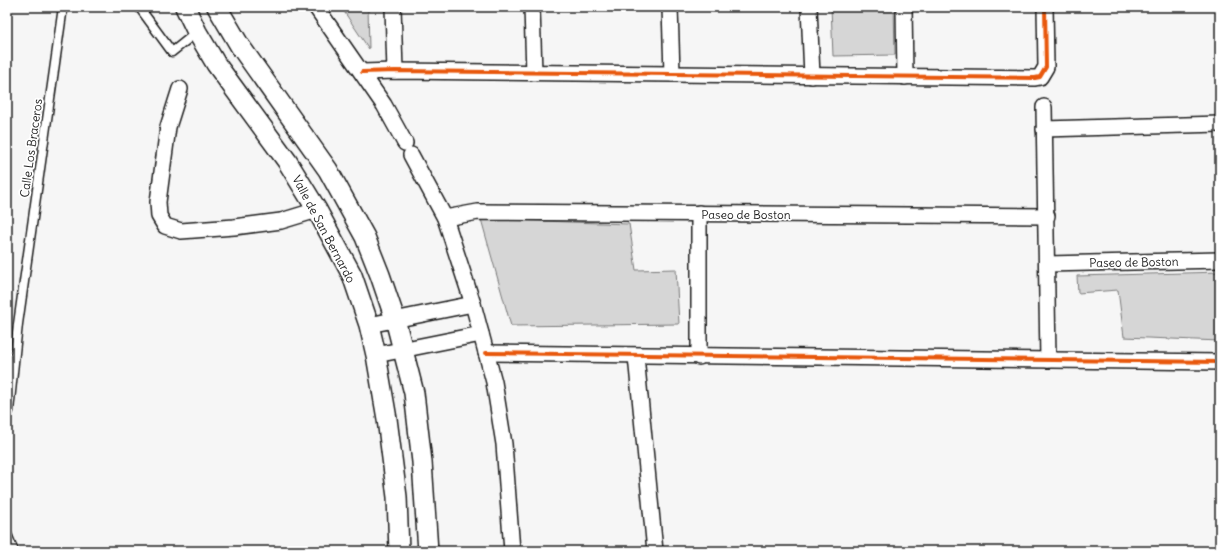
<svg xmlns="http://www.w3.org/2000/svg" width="1227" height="558" viewBox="0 0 1227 558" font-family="Delius,sans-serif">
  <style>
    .green { fill: #d6d6d6; stroke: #797979 }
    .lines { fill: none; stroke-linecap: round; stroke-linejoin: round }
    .service-casing { stroke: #1c1c1c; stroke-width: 11 }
    .minor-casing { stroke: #1c1c1c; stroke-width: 18 }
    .tertiary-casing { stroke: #1c1c1c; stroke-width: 22 }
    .service { stroke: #fff; stroke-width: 8 }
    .minor { stroke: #fff; stroke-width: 15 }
    .tertiary { stroke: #fff; stroke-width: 19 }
    .cycleway-casing { stroke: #fff; stroke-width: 6 }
    .cycleway { stroke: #e8590c; stroke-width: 4 }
    .labels { text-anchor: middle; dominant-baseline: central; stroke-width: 3.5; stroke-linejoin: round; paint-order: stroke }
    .street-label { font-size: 12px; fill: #1c1c1c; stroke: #fff }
  </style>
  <rect width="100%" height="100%" fill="#f6f6f6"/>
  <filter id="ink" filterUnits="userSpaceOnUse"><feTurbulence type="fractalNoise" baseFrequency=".025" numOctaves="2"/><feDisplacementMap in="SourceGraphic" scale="8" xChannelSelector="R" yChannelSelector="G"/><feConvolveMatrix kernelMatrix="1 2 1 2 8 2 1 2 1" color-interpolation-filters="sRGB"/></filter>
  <g filter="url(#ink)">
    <g class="green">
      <path d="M341,7H368L369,49Z"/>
      <path d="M831,7H894L895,55L833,56Z"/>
      <path d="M481,219L629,224L636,270L676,269L679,324L511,326Z"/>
      <path d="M1220,272V341L1124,337L1118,290L1078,293L1077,276Z"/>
    </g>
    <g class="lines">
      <defs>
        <g id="service">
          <path d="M139,7L172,52L197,32"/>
          <path d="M9,411L18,324L63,7"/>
          <path d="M7,534L14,551"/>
        </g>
        <g id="minor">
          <path d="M316,7L384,105L405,143"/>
          <path d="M393,7L395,71"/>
          <path d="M532,7L534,73"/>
          <path d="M670,7L672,74"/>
          <path d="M809,7L812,76"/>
          <path d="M904,7L905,77"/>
          <path d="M362,72L395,71L1035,78L1040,77L1046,67L1045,7"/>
          <path d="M180,89L168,127L158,202L159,216L165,226L181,231L234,227L281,221L317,210"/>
          <path d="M1044,107L1048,360"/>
          <path d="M1044,129L1220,124"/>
          <path d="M411,155L445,218L473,304L494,382L504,444L512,551"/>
          <path d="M445,218L478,212L1047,216"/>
          <path d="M1047,264L1220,260"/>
          <path d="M369,325L473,304"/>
          <path d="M486,353L1220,362"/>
          <path d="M376,355L481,334"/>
          <path d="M636,356L655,551"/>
          <path d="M699,357V213"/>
        </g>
        <g id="tertiary">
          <path d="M185,7L197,32L216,64L287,161L317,210L352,275L369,325L376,355L387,419L397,497L399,551"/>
          <path d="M217,7L240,46L328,170L365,237L380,275L395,319L414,393L422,462L428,551"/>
        </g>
      </defs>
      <use href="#service" class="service-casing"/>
      <use href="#minor" class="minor-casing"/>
      <use href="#tertiary" class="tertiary-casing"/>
      <use href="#service" class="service"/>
      <use href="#minor" class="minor"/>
      <use href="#tertiary" class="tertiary"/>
      <defs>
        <g id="cycleway">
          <path d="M362,72L395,71L1035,78L1040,77L1046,67L1045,7"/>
          <path d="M486,353L1220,362"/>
        </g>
      </defs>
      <use href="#cycleway" class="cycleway-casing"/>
      <use href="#cycleway" class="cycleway"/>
    </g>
  </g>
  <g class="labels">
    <g class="street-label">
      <text transform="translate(31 148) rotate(-82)">Calle Los Braceros</text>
      <text x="746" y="214">Paseo de Boston</text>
      <text transform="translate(324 229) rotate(62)">Valle de San Bernardo</text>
      <text transform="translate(1134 262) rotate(-1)">Paseo de Boston</text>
    </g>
  </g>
  <rect width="1227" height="558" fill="none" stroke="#fff" stroke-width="24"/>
  <rect x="12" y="12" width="1203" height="534" fill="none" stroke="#1c1c1c" stroke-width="1.5" filter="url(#ink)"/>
</svg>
